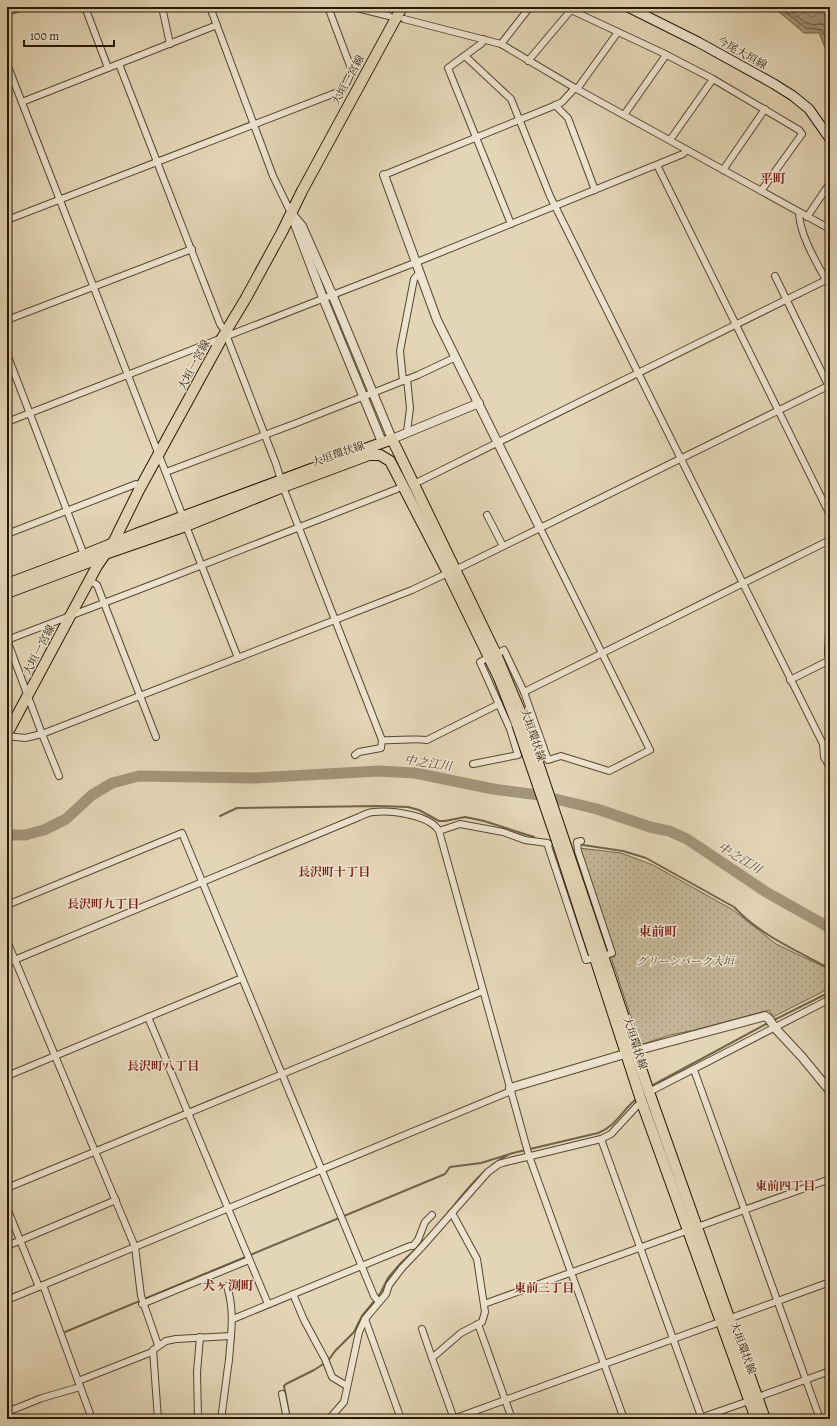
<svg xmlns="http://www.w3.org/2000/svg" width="837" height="1426" viewBox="0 0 837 1426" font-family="Alegreya,'Noto Serif JP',serif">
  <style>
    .park { fill: url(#park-dots); stroke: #75664c }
    .water { fill: url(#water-waves); stroke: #716348 }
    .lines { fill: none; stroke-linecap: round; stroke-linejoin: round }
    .shore { stroke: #65563c; stroke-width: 1 }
    .stream { stroke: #716348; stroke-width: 2 }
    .river { stroke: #a39578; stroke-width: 11 }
    .minor-casing { stroke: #56472e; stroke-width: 8 }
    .tertiary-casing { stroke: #56472e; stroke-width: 10 }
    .secondary-casing { stroke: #271700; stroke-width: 11 }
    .primary-casing { stroke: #271700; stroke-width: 12 }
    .minor { stroke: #ede4d0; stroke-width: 6 }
    .tertiary { stroke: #ede4d0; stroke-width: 8 }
    .secondary { stroke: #ede4d0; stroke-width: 9 }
    .primary { stroke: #e3d6b6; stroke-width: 10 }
    .primary-bridge-casing { stroke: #271700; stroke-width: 12; stroke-linecap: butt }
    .primary-bridge { stroke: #e3d6b6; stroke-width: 10 }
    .labels { text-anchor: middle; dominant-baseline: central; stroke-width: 3; stroke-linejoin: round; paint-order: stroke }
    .street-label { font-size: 11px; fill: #271700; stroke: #ede4d0 }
    .park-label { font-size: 11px; font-style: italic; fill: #56472d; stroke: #ede4d0 }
    .water-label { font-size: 12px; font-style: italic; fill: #594930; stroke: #ede4d0 }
    .neighbourhood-label { font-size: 12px; font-weight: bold; fill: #7a1f14; stroke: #ede4d0 }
    .quarter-label { font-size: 13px; font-weight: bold; fill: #7a1f14; stroke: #ede4d0 }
  </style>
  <defs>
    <pattern id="park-dots" width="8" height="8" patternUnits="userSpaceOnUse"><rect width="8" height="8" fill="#c3b697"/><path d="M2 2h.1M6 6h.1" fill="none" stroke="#a89c80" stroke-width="1.8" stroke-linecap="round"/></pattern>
    <pattern id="water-waves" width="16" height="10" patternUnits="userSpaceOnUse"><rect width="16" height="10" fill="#a39578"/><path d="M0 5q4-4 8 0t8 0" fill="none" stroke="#857960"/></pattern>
  </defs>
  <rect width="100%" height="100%" fill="#e3d6b6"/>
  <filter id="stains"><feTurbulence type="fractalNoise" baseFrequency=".005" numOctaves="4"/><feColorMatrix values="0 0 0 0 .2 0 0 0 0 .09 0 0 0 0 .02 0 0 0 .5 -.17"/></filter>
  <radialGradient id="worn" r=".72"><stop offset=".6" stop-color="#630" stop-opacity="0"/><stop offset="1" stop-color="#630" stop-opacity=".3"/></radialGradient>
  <path class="park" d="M579,848L621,853L653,865L733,910L776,944L822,966L830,969V988L773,1017L769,1010L695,1030L670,1035L643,1044L639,1041L611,957L615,956Z"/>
  <path class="water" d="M773,7H830V52L826,50L819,33H804Z"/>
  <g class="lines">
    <g class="shore">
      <path d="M779,7L806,28L822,30L830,47"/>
      <path d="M787,7C793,12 800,20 807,23C819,28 822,17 830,35"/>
    </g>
    <g class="stream">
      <path d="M220,816L237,808L378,806L408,807L419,810L439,821H445L465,817L484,821L534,837"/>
      <path d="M583,845L623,851L646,858L734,907C758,933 791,948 823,965L830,966"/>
      <path d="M772,1021L830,992"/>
      <path d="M653,1085L768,1023"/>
      <path d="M441,1221C461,1198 480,1169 508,1155"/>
      <path d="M65,1332L445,1174L450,1167L481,1163L513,1153L598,1133C616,1126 621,1112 635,1100"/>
      <path d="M290,1419L284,1386L286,1384L314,1370L328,1361L335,1351L354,1332L362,1316L380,1294L388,1278L400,1264L422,1243"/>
    </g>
    <path class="river" d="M7,835H25L44,830L66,819L92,795L112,783L139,776L254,778L379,771L415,773L493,789L539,795L597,809L650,827L669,831L687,839L766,892L830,928"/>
    <defs>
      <g id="minor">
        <path d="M85,7L108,68"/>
        <path d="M162,7L170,44"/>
        <path d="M210,7L273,176L291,213"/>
        <path d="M353,7L389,16"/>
        <path d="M7,12L23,7"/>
        <path d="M404,19L501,44L575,88L830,229"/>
        <path d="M483,39L482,43L448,68L511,224"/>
        <path d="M501,44L530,7"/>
        <path d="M465,56L511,99L550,196L823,744L824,757L830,767"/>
        <path d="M528,61L571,10L663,53L713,79L799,130L802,134L761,191"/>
        <path d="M7,64L183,517"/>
        <path d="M119,64L220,324L226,332"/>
        <path d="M577,89L618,32"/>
        <path d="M22,102L217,25"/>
        <path d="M555,105L568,118L595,190"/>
        <path d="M624,115L666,55"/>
        <path d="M670,140L713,79"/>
        <path d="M657,165L830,515"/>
        <path d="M723,170L765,109"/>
        <path d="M384,175L556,105L562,102L575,88"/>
        <path d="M799,212C799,235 819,267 830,287"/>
        <path d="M807,217L830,183"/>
        <path d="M7,220L343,90L352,71L328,7"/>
        <path d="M775,276L828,385"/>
        <path d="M7,320L192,249"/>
        <path d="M227,337L276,464L281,480"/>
        <path d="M7,354L84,555"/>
        <path d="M407,379L410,408L407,432"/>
        <path d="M403,381L400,351L414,279L420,272"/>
        <path d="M7,422L417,262L683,154L687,150"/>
        <path d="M166,472L294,424L418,375L456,357"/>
        <path d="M414,484L826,280"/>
        <path d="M283,487L382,740"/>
        <path d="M487,515L503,546"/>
        <path d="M186,526L238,658"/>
        <path d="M7,534L136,484L141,487"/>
        <path d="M455,570L830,385"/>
        <path d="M89,580L97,585L156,737"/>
        <path d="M7,640L164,580L397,489"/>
        <path d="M7,640L42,734L59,776"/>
        <path d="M496,654L504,650L524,692L548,760L561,756L609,771L650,750L540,528"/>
        <path d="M830,660L828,655L830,611"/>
        <path d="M790,680L830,660"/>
        <path d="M524,692L830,540"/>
        <path d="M7,736L25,738L42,734L412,590L448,573"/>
        <path d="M355,755L359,752L381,748L382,740C397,741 412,738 427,740L499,704"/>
        <path d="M473,764L518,755L510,729L480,662L489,657"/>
        <path d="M581,841L577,842L578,851L612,953L603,956"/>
        <path d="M547,843L525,840L503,832L460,824L439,831L529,1156L624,1419"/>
        <path d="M549,844L547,843L586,960L594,958"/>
        <path d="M7,905L182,833L374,1296L379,1302"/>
        <path d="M7,941L135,1247L141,1296L158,1345"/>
        <path d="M7,963L359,817C363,815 369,812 374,812C391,810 430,815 439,831"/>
        <path d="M148,1017L268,1304"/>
        <path d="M694,1070L820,1419"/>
        <path d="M7,1076L242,978"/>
        <path d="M649,1092L830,999"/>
        <path d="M601,1139L702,1419"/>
        <path d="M7,1188L483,991"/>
        <path d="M7,1208L39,1287"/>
        <path d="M452,1213L477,1259L485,1312L482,1322L461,1333L432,1358L454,1419"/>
        <path d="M7,1246L116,1200"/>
        <path d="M43,1285L92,1419"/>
        <path d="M293,1294L304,1320L325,1359L332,1377L347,1386"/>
        <path d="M7,1300L511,1091"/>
        <path d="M142,1304L249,1260"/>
        <path d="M484,1304L830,1179"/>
        <path d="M233,1319L410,1246H413L418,1240L425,1222L432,1215"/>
        <path d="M365,1319L401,1419"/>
        <path d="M478,1324L512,1419"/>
        <path d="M422,1329L432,1358"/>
        <path d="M200,1337L197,1372L198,1418L202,1419"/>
        <path d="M78,1381L152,1352"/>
        <path d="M282,1394L287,1419"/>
        <path d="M758,1397L830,1371"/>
        <path d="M7,1412L42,1398L80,1387"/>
        <path d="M158,1419L153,1350L166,1341L176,1339L231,1336"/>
        <path d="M221,1419C224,1399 226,1380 229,1360C231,1333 235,1312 227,1286"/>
        <path d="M329,1419L344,1402L359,1332L365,1319L386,1294L389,1285L402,1268L421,1248L488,1172L499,1164L510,1161L601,1139L611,1134L637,1106L642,1103"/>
        <path d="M453,1419L830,1282"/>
        <path d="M697,1419L749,1401"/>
      </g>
      <g id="tertiary">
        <path d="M384,175L437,320L540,528"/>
        <path d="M291,213L302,226L332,294L392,439L479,403"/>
        <path d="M292,216L323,298L382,442"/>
        <path d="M510,1088L635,1051L765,1016L769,1019L775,1028L802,1057L830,1091"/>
      </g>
      <path id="secondary" d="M628,7L698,42L774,84L793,96L809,109L830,139"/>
      <g id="primary">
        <path d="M7,584L84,555L136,534L392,439L496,654L524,721"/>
        <path d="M7,593L87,563L105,554L186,526L283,487L369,455H380L390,461L448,573L499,678L517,724"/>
        <path d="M7,734L97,566L113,543L139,490L222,338L246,298L282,232L302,191L402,7"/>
        <path d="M558,844L642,1103L756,1419"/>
        <path d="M566,846L649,1092L765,1419"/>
      </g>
    </defs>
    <use href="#minor" class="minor-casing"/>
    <use href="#tertiary" class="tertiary-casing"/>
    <use href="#secondary" class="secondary-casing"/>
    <use href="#primary" class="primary-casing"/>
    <use href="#minor" class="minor"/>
    <use href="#tertiary" class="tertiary"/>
    <use href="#secondary" class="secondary"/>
    <use href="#primary" class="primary"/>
    <defs>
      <g id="primary-bridge">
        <path d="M524,721L566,846"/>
        <path d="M517,724L558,844"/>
      </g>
    </defs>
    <use href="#primary-bridge" class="primary-bridge-casing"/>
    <use href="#primary-bridge" class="primary-bridge"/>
  </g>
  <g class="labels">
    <g class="street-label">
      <text transform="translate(742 53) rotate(29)">今尾大垣線</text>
      <text transform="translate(348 80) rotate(-61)">大垣一宮線</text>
      <text transform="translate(194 365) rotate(-62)">大垣一宮線</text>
      <text transform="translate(338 454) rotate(-19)">大垣環状線</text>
      <text transform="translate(39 650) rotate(-62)">大垣一宮線</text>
      <text transform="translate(533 735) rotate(71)">大垣環状線</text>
      <text transform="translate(635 1043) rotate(72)">大垣環状線</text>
      <text transform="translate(743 1348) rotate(70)">大垣環状線</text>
    </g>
    <g class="park-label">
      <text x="685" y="961">グリーンパーク大垣</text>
    </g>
    <g class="water-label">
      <text transform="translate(428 763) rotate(8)">中之江川</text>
      <text transform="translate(740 858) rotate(31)">中之江川</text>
    </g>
    <g class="neighbourhood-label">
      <text x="334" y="872">長沢町十丁目</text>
      <text x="103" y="904">長沢町九丁目</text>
      <text x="163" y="1066">長沢町八丁目</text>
      <text x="785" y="1186">東前四丁目</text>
      <text x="544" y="1288">東前三丁目</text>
    </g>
    <g class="quarter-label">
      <text x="773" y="178">平町</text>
      <text x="658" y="931">東前町</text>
      <text x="228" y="1285">犬ヶ渕町</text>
    </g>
  </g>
  <rect width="837" height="1426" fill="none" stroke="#e3d6b6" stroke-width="24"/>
  <rect x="8" y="8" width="821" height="1410" fill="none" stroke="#271700" stroke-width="2"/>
  <rect x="12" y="12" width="813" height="1402" fill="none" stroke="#271700"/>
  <path d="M24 40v6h90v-6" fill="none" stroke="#271700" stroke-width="2"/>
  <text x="30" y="40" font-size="12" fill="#271700" stroke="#ede4d0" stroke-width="3" paint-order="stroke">100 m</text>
  <rect width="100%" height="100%" filter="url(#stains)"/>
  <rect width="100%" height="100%" fill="url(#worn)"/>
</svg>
